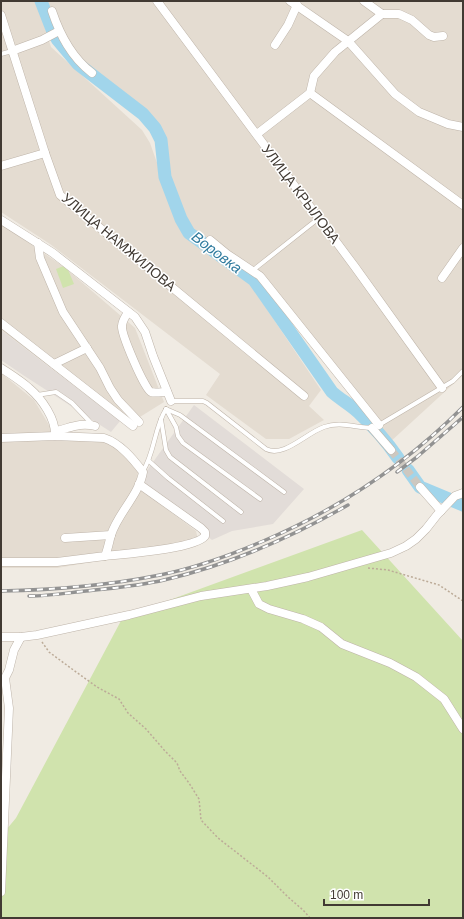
<svg xmlns="http://www.w3.org/2000/svg" width="464" height="919" viewBox="0 0 464 919" font-family="Arial,sans-serif">
  <style>
    .residential { fill: #e4dcd1 }
    .industrial { fill: #e2dcd8 }
    .green { fill: #d0e3ad }
    .lines { fill: none; stroke-linecap: round; stroke-linejoin: round }
    .river { stroke: #a1d5eb; stroke-width: 13 }
    .minor-tunnel { stroke: #cdc8c0; stroke-width: 8; stroke-dasharray: 8 4; stroke-linecap: butt }
    .service-casing { stroke: #beb4a9; stroke-width: 5 }
    .minor-casing { stroke: #beb4a9; stroke-width: 9 }
    .path { stroke: #bcab98; stroke-width: 1.5; stroke-dasharray: 2 2; stroke-linecap: butt }
    .service { stroke: #fff; stroke-width: 4 }
    .minor { stroke: #fff; stroke-width: 8 }
    .rail-casing { stroke: #929292; stroke-width: 3.5 }
    .rail { stroke: #fff; stroke-width: 2; stroke-dasharray: 6; stroke-linecap: butt }
    .labels { text-anchor: middle; dominant-baseline: central; stroke-width: 3; stroke-linejoin: round; paint-order: stroke }
    .street-label { font-size: 14px; fill: #413a33; stroke: #fff }
    .water-label { font-size: 15px; font-style: italic; fill: #317c9f; stroke: #fff }
  </style>
  <rect width="100%" height="100%" fill="#f0ebe3"/>
  <g class="residential">
    <path d="M1,1H36L51,47L142,130L150,143L181,231L246,278L321,390L309,406L324,420L289,439H266L206,395L220,374L50,244L1,212Z"/>
    <path d="M44,1H463V375L389,443L258,280L188,227L154,131L64,43Z"/>
    <path d="M1,224L64,267L135,328L164,402L127,425L1,330Z"/>
    <path d="M1,373L34,400L49,425L62,437L110,441L139,465L136,486L196,531L199,544L57,568H1Z"/>
  </g>
  <g class="industrial">
    <path d="M1,330L120,421L111,432L23,375L1,360Z"/>
    <path d="M194,405L304,489L273,524L232,531L212,540L138,483Z"/>
  </g>
  <g class="green">
    <path d="M66,265L74,284L63,288L56,269Z"/>
    <path d="M362,530L463,641V918H1V836L16,818L123,617Z"/>
  </g>
  <g class="lines">
    <g class="river">
      <path d="M41,1L53,32"/>
      <path d="M57,39L78,64L143,114L155,128L161,140L165,177L181,219L189,233L254,280L332,392C341,400 351,405 359,413C373,426 387,442 398,458"/>
      <path d="M408,470L420,487L463,505"/>
    </g>
    <path class="minor-tunnel" d="M391,450L420,487"/>
    <defs>
      <g id="service">
        <path d="M1,54L12,51"/>
        <path d="M252,271L319,218"/>
        <path d="M37,395L56,392L72,403L93,425"/>
        <path d="M171,401H203L207,403L266,449C284,458 306,433 324,427C341,421 356,428 373,428"/>
        <path d="M166,409L180,415L284,492"/>
        <path d="M166,409L176,427L178,436L183,443L260,499"/>
        <path d="M161,419L166,450L170,457L241,512"/>
        <path d="M379,425L453,381L463,371"/>
        <path d="M149,461L168,478L223,521"/>
        <path d="M143,471C155,452 154,428 166,409"/>
      </g>
      <g id="minor">
        <path d="M157,1L355,267L442,388"/>
        <path d="M290,1L348,41L395,94L419,112L448,124L463,127"/>
        <path d="M52,11C60,35 71,57 92,73"/>
        <path d="M382,14H399L412,20L429,35L434,37L443,36"/>
        <path d="M1,15L45,153L60,195L304,396"/>
        <path d="M275,45L288,25L297,5"/>
        <path d="M12,51L42,40L59,31"/>
        <path d="M310,93L463,205"/>
        <path d="M257,134L310,93L314,76L335,52L382,14L364,1"/>
        <path d="M1,166L45,153"/>
        <path d="M1,220L53,253L135,317L145,332L153,356L171,401"/>
        <path d="M210,240L227,254L260,276L379,425"/>
        <path d="M38,243L40,258L63,312L100,368L110,388L118,400L139,422"/>
        <path d="M442,278L463,248"/>
        <path d="M128,312C126,316 122,321 122,326C121,334 145,390 151,392C155,393 162,392 167,392"/>
        <path d="M1,323L133,426"/>
        <path d="M54,364L87,348"/>
        <path d="M1,368C10,374 20,380 29,388C42,399 56,419 55,436"/>
        <path d="M372,428L391,450"/>
        <path d="M56,431C70,428 80,422 95,426"/>
        <path d="M1,438L55,436L104,438C120,443 133,459 143,472C139,495 118,513 111,535C109,542 108,549 105,556L57,562H1"/>
        <path d="M420,487L441,511"/>
        <path d="M65,538L111,535"/>
        <path d="M105,556C123,554 195,549 205,536V532L201,528L139,484"/>
        <path d="M251,589L259,604L269,609L303,619L321,627L342,644L390,663L416,677L444,699L463,729"/>
        <path d="M1,637H21L37,635L129,615L201,596L267,586L308,577L391,553L406,546L416,539L426,529L437,515L455,496L463,493"/>
        <path d="M1,892L9,708L5,678L9,670L14,650L21,637"/>
      </g>
    </defs>
    <use href="#service" class="service-casing"/>
    <use href="#minor" class="minor-casing"/>
    <g class="path">
      <path d="M368,568L388,570L439,585L463,601"/>
      <path d="M42,642L49,652L72,669L97,687L119,699L128,713L146,729L165,751L177,763L180,771L189,783L199,799L201,820L218,838L268,877L288,897L303,910L310,918"/>
    </g>
    <use href="#service" class="service"/>
    <use href="#minor" class="minor"/>
    <defs>
      <g id="rail">
        <path d="M397,472L417,457L463,417"/>
        <path d="M1,591C52,590 110,585 160,575C195,568 228,556 261,542C337,510 404,466 463,407"/>
        <path d="M29,596C48,596 67,593 86,591C112,588 139,586 164,580C229,565 290,538 348,505"/>
      </g>
    </defs>
    <use href="#rail" class="rail-casing"/>
    <use href="#rail" class="rail"/>
  </g>
  <g class="labels">
    <g class="street-label">
      <text transform="translate(301 194) rotate(53)">УЛИЦА КРЫЛОВА</text>
      <text transform="translate(119 242) rotate(40)">УЛИЦА НАМЖИЛОВА</text>
    </g>
    <g class="water-label">
      <text transform="translate(217 252) rotate(37)">Воровка</text>
    </g>
  </g>
  <rect width="464" height="919" fill="none" stroke="#413a33" stroke-width="4"/>
  <path d="M324 899v6h105v-6" fill="none" stroke="#413a33" stroke-width="2"/>
  <text x="330" y="899" font-size="12" fill="#413a33" stroke="#ffffff" stroke-width="3" paint-order="stroke">100 m</text>
</svg>
